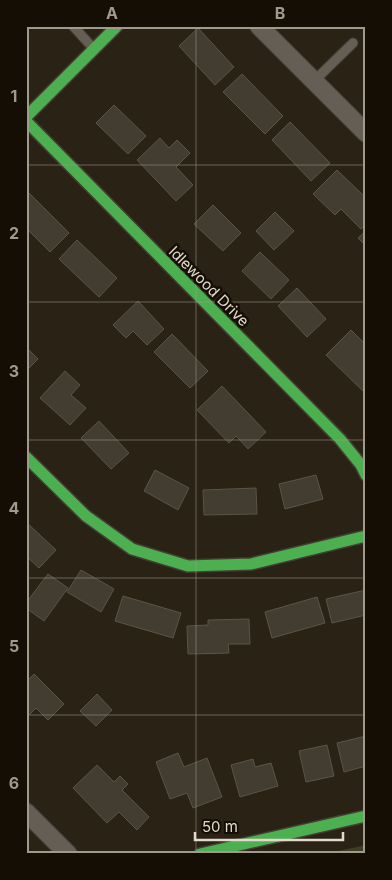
<svg xmlns="http://www.w3.org/2000/svg" width="392" height="880" viewBox="0 0 392 880" font-family="Inter,sans-serif">
  <style>
    .green { fill: #3d3f25 }
    .building { fill: #423c31; stroke: #5a5449 }
    .lines { fill: none; stroke-linecap: round; stroke-linejoin: round }
    .lane-casing { stroke: #443d34; stroke-width: 11 }
    .street-casing { stroke: #443d34; stroke-width: 20 }
    .fast-casing { stroke: #443d34; stroke-width: 14 }
    .lane { stroke: #645e55; stroke-width: 9 }
    .street { stroke: #645e55; stroke-width: 18 }
    .fast { stroke: #4caf50; stroke-width: 11 }
    .grid { fill: none; stroke: #a1998c; stroke-width: 1; stroke-opacity: 0.55 }
    .labels { text-anchor: middle; dominant-baseline: central; stroke-width: 5; stroke-linejoin: round; paint-order: stroke }
    .street-label { font-size: 15px; fill: #e2d9cc; stroke: #140e05 }
    .neatline { fill: none; stroke: #a1998c; stroke-width: 2 }
    .grid-label { font-size: 16px; text-anchor: middle; font-weight: bold; fill: #a1998c }
  </style>
  <rect width="100%" height="100%" fill="#292215"/>
  <path class="green" d="M366,845V854H325Z"/>
  <g class="building">
    <path d="M198,28L234,67L215,85L179,46Z"/>
    <path d="M242,74L283,116L265,134L223,92Z"/>
    <path d="M114,105L146,136L128,154L96,123Z"/>
    <path d="M290,122L330,163L311,181L272,140Z"/>
    <path d="M160,138L169,148L177,140L190,153L176,167L193,185L176,201L137,160Z"/>
    <path d="M337,170L366,198V224L361,229L341,209L335,215L313,194Z"/>
    <path d="M29,193L69,233L50,252L26,228V196Z"/>
    <path d="M213,205L241,233L223,251L194,224Z"/>
    <path d="M275,212L294,231L274,250L256,231Z"/>
    <path d="M366,231V246L358,238Z"/>
    <path d="M77,240L117,278L99,297L59,259Z"/>
    <path d="M260,252L289,280L271,299L242,271Z"/>
    <path d="M297,288L326,319L307,337L278,306Z"/>
    <path d="M138,301L164,329L147,345L133,331L126,338L113,325Z"/>
    <path d="M351,330L366,345V394L326,355Z"/>
    <path d="M172,334L208,371L190,388L154,352Z"/>
    <path d="M26,347L38,359L26,371Z"/>
    <path d="M65,371L80,385L71,395L86,408L70,425L40,398Z"/>
    <path d="M222,386L266,432L248,449L236,436L229,443L197,410Z"/>
    <path d="M99,421L129,453L111,469L81,438Z"/>
    <path d="M155,470L189,488L178,510L144,491Z"/>
    <path d="M316,475L323,499L285,509L279,484Z"/>
    <path d="M256,488L257,514L204,515L203,490Z"/>
    <path d="M26,522L56,550L39,568L26,556Z"/>
    <path d="M81,570L114,589L101,612L67,592Z"/>
    <path d="M48,574L68,588L44,621L26,608V603Z"/>
    <path d="M366,590V615L332,623L326,599Z"/>
    <path d="M123,596L181,613L173,638L115,621Z"/>
    <path d="M317,597L325,623L272,638L265,612Z"/>
    <path d="M249,619L250,644H228L229,653L188,654L187,626L208,625V620Z"/>
    <path d="M34,674L64,704L48,720L36,708L26,718V682Z"/>
    <path d="M97,694L112,710L96,726L80,711Z"/>
    <path d="M366,736V766L344,772L337,743Z"/>
    <path d="M327,745L334,776L306,782L299,751Z"/>
    <path d="M178,753L184,767L207,758L222,797L193,808L187,793L170,799L156,762Z"/>
    <path d="M253,759L255,767L271,763L278,786L240,797L231,765Z"/>
    <path d="M97,765L114,782L120,776L128,784L122,790L149,817L137,830L119,812L107,823L73,788Z"/>
  </g>
  <g class="lines">
    <defs>
      <g id="lane">
        <path d="M73,26L93,48"/>
        <path d="M314,81L353,43"/>
      </g>
      <g id="street">
        <path d="M259,26L366,133"/>
        <path d="M26,812L68,854"/>
      </g>
      <g id="fast">
        <path d="M26,117L117,26"/>
        <path d="M26,121L340,439L361,465L366,475"/>
        <path d="M26,457L86,516L132,549L188,566L251,564L366,536"/>
        <path d="M200,854L366,816"/>
      </g>
    </defs>
    <use href="#lane" class="lane-casing"/>
    <use href="#street" class="street-casing"/>
    <use href="#fast" class="fast-casing"/>
    <use href="#lane" class="lane"/>
    <use href="#street" class="street"/>
    <use href="#fast" class="fast"/>
  </g>
  <path class="grid" d="M196,26V854M26,165H366M26,302H366M26,440H366M26,578H366M26,715H366"/>
  <g class="labels">
    <g class="street-label">
      <text transform="translate(209 286) rotate(45)">Idlewood Drive</text>
    </g>
  </g>
  <rect width="392" height="880" fill="none" stroke="#140e05" stroke-width="55"/>
  <path d="M195 832v8h148v-8" fill="none" stroke="#e2d9cc" stroke-width="2.5"/>
  <text x="202" y="832" font-size="15" fill="#e2d9cc" stroke="#140e05" stroke-width="4" paint-order="stroke">50 m</text>
  <rect x="28" y="28" width="336" height="824" class="neatline"/>
  <g class="grid-label">
    <text x="112" y="19">A</text>
    <text x="280" y="19">B</text>
    <text x="14" y="102">1</text>
    <text x="14" y="239">2</text>
    <text x="14" y="377">3</text>
    <text x="14" y="514">4</text>
    <text x="14" y="652">5</text>
    <text x="14" y="789">6</text>
  </g>
</svg>
